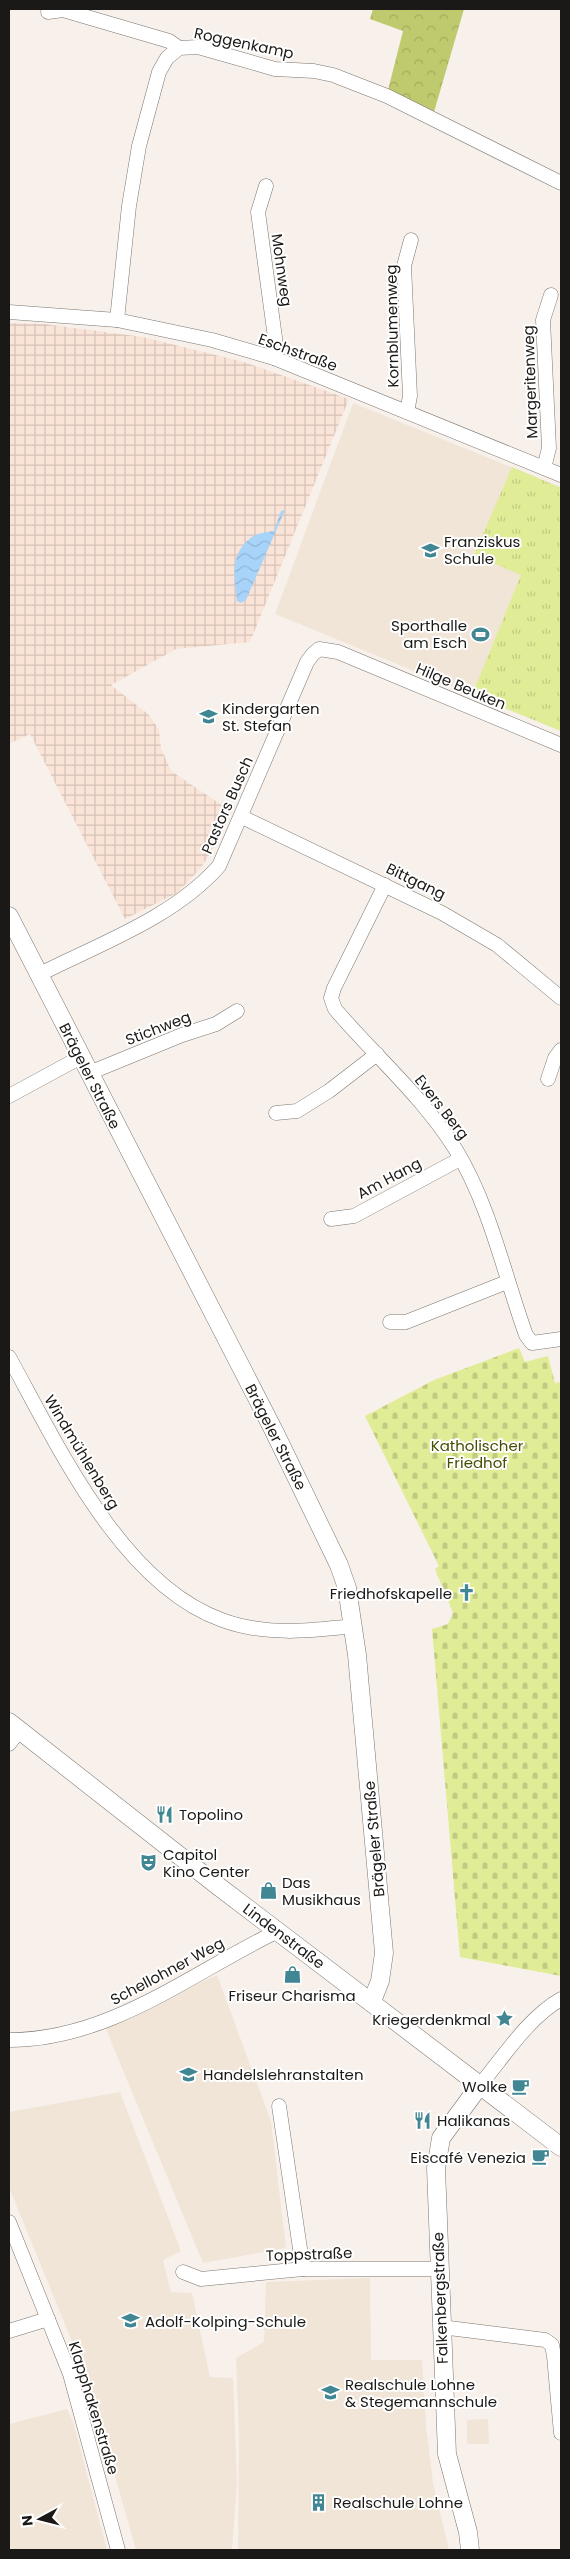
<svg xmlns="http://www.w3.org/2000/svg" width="570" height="2559" viewBox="0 0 570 2559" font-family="Poppins,sans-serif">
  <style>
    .built { fill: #f1e5d8 }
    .industrial { fill: url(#industrial-grid) }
    .grass { fill: url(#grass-tufts) }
    .forest { fill: url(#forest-crowns) }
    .cemetery { fill: url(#cemetery-stones) }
    .water { fill: url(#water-waves) }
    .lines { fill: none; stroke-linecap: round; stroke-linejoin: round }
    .minor-casing { stroke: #7b7670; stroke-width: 15 }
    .tertiary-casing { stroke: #7b7670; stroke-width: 19 }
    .minor { stroke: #fff; stroke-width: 14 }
    .tertiary { stroke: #fff; stroke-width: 18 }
    .labels { text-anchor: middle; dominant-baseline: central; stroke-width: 4; stroke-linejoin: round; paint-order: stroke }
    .street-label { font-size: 15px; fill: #1b1917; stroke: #fff }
    .poi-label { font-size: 15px; fill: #1b1917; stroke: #fff; text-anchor: start }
    .park-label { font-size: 15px; fill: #484d04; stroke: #fff }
  </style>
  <defs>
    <pattern id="industrial-grid" width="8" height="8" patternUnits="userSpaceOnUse" patternTransform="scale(1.25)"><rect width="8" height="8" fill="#fae3d7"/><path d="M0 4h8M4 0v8" fill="none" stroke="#d6c2b8"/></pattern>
    <pattern id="grass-tufts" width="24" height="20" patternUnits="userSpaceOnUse" patternTransform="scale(1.25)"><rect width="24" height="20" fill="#e1ec96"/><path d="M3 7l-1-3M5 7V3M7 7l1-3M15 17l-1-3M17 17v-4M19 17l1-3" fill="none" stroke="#c0ca81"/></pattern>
    <pattern id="forest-crowns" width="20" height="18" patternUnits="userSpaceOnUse" patternTransform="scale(1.25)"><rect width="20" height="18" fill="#bfc96d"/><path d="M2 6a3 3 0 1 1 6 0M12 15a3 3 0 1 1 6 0" fill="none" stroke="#a4ac5e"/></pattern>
    <pattern id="cemetery-stones" width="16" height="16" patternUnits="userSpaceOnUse" patternTransform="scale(1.25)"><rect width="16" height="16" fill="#e1ec96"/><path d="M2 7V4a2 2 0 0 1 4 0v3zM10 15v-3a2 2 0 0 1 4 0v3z" fill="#c0ca81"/></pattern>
    <pattern id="water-waves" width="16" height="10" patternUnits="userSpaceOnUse" patternTransform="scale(1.25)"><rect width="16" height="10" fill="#a9d4fa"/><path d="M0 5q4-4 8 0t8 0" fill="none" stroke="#91b5d6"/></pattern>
  </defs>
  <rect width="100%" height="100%" fill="#f8f1eb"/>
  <g class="built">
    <path d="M353,403L561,487V731L275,614Z"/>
    <path d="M217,1975L271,2121L286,2248L203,2263L105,2027Z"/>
    <path d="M120,2092L181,2251L163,2260L171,2292L192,2293L210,2377L233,2378L237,2482L232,2550H136L98,2416L75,2349L9,2187V2112Z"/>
    <path d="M370,2278L371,2360H422L426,2425L433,2483L449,2550H238L239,2438L236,2358L264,2342L266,2282Z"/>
    <path d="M67,2409L74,2425L107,2550H9V2424Z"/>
    <path d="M488,2419L489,2444H467V2420Z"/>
  </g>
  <path class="industrial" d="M9,323L44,324L143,337L244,362L349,399L250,642L176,649L111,685L149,715L159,730L161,748L171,771L232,812L215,846L200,869L177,893L125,919L30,734L9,744Z"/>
  <path class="grass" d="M512,467L561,488V731L472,695L521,575L474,555Z"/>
  <path class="forest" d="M373,9H464L434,112L388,90L403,31L370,19Z"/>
  <path class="cemetery" d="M519,1348L525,1362L548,1356L555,1383L561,1382V1976L460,1957L432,1629L448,1624L453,1613L435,1569L439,1566L365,1416L434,1380Z"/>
  <path class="water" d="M285,510L246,600L241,603L237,601C234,577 229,553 252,537C257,533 268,532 274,531L281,511Z"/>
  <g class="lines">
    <defs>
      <g id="minor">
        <path d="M48,12L63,10L169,41L179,48"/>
        <path d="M266,186L258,212L276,345L274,358"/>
        <path d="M9,312L117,320L212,340L274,358L561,475"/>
        <path d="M117,320L129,206L139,146L159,72L167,58L179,48L198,47L275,69L314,71L333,75L387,96L561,183"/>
        <path d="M407,412L410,396L404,266L411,240"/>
        <path d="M544,468L549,448L543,320L551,295"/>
        <path d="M242,817L442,913L497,945L561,998"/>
        <path d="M385,885L334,988L331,998L335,1009C375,1056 423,1097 456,1150C490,1206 504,1274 526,1335L532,1343L561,1339"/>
        <path d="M38,975C99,944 173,918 219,866L307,662L313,654L319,649L338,652L561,745"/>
        <path d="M89,1073L182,1035L216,1024L237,1011"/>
        <path d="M548,1079L555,1058L561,1050"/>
        <path d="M9,1096L81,1057"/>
        <path d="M276,1113L297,1111L329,1091L377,1054"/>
        <path d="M331,1219L354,1216L460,1159"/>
        <path d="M390,1322H406L507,1282"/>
        <path d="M9,1357C57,1444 121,1584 222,1620C265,1636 309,1631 353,1626"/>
        <path d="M9,1744L19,1731"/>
        <path d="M9,2040C110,2040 191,1973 278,1931"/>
        <path d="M480,2085C505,2055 528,2018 561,1999"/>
        <path d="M279,2106L303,2269"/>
        <path d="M9,2222L70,2374L118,2550"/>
        <path d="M183,2272L201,2279L303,2269H438"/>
        <path d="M441,2327L545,2340L552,2345L554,2356L561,2433"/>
        <path d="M9,2331L48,2319"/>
      </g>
      <g id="tertiary">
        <path d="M9,916L274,1431L339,1565L347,1588L357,1655L384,1953L380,1981L372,2001"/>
        <path d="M9,1722L218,1886L561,2147"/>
        <path d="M470,2550L468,2532L447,2454L436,2168L441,2138L480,2085"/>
      </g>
    </defs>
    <use href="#minor" class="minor-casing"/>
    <use href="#tertiary" class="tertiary-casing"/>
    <use href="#minor" class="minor"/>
    <use href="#tertiary" class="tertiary"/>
  </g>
  <defs>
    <symbol id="school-bare" viewBox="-9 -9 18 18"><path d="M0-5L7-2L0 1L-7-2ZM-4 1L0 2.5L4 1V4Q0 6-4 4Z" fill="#418693" stroke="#fff" stroke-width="2.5" paint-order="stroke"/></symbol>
    <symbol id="stadium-bare" viewBox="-9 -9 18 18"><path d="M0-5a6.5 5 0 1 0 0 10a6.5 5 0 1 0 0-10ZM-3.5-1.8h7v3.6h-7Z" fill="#418693" stroke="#fff" stroke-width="2.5" paint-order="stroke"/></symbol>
    <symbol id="church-bare" viewBox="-9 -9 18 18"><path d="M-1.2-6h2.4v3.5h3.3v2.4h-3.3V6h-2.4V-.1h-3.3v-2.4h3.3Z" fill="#418693" stroke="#fff" stroke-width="2.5" paint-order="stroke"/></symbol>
    <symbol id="restaurant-bare" viewBox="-9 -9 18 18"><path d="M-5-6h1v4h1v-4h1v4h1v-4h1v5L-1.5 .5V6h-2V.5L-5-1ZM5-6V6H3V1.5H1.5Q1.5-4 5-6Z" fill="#418693" stroke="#fff" stroke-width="2.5" paint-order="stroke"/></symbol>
    <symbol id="theatre-bare" viewBox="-9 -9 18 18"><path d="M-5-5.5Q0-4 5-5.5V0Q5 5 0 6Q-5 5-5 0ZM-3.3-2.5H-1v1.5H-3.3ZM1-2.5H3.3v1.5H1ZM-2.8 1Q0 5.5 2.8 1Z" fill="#418693" stroke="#fff" stroke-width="2.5" paint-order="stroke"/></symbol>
    <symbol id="shop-bare" viewBox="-9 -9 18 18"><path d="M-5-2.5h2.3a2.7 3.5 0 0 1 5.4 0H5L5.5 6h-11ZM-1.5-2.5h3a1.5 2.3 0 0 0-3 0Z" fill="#418693" stroke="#fff" stroke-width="2.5" paint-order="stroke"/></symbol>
    <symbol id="sight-bare" viewBox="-9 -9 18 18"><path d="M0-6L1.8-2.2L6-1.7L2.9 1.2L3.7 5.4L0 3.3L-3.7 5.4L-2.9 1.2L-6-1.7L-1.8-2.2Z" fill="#418693" stroke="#fff" stroke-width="2.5" paint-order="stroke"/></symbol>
    <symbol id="cafe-bare" viewBox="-9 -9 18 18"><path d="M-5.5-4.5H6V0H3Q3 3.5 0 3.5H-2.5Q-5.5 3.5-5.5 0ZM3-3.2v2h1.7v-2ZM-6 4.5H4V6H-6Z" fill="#418693" stroke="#fff" stroke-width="2.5" paint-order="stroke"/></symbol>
    <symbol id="building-bare" viewBox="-9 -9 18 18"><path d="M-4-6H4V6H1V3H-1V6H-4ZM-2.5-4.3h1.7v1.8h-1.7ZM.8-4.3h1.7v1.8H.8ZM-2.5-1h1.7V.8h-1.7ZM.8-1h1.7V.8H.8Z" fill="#418693" stroke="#fff" stroke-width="2.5" paint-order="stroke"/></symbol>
  </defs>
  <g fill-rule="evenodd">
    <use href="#school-bare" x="418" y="538" width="25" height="25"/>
    <use href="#stadium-bare" x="468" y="622" width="25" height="25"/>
    <use href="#school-bare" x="196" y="704" width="25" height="25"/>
    <use href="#church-bare" x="454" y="1580" width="25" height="25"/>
    <use href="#restaurant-bare" x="152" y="1802" width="25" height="25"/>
    <use href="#theatre-bare" x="136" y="1850" width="25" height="25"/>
    <use href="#shop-bare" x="256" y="1878" width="25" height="25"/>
    <use href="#shop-bare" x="280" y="1962" width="25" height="25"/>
    <use href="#sight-bare" x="492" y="2006" width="25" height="25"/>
    <use href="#school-bare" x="176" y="2062" width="25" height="25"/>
    <use href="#cafe-bare" x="508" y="2074" width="25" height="25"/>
    <use href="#restaurant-bare" x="410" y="2108" width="25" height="25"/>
    <use href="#cafe-bare" x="528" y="2144" width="25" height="25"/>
    <use href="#school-bare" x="118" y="2308" width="25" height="25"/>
    <use href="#school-bare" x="318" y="2380" width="25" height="25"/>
    <use href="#building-bare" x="306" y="2490" width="25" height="25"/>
  </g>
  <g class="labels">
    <g class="street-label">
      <text transform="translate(244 43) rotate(12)">Roggenkamp</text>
      <text transform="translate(282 270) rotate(82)">Mohnweg</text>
      <text transform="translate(392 326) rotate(-91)">Kornblumenweg</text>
      <text transform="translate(298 352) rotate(20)">Eschstraße</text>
      <text transform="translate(530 382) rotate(-92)">Margeritenweg</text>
      <text transform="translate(461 686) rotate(23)">Hilge Beuken</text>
      <text transform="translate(227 805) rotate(-66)">Pastors Busch</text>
      <text transform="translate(416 881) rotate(26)">Bittgang</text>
      <text transform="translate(158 1028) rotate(-21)">Stichweg</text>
      <text transform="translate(90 1076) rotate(63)">Brägeler Straße</text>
      <text transform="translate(442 1107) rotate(52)">Evers Berg</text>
      <text transform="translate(389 1178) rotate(-28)">Am Hang</text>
      <text transform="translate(276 1437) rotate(63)">Brägeler Straße</text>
      <text transform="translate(82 1452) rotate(59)">Windmühlenberg</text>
      <text transform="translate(374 1839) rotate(-95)">Brägeler Straße</text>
      <text transform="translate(284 1936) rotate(37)">Lindenstraße</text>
      <text transform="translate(167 1971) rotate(-28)">Schellohner Weg</text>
      <text transform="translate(309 2254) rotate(-2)">Toppstraße</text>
      <text transform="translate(440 2298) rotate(-92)">Falkenbergstraße</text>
      <text transform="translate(94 2408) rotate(73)">Klapphakenstraße</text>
    </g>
    <g class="poi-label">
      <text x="444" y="541">Franziskus<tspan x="444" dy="17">Schule</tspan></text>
      <text x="467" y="625" text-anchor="end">Sporthalle<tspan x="467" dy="17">am Esch</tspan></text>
      <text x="222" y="708">Kindergarten<tspan x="222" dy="17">St. Stefan</tspan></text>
      <text x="452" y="1593" text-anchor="end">Friedhofskapelle</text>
      <text x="179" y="1814">Topolino</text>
      <text x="163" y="1854">Capitol<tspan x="163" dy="17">Kino Center</tspan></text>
      <text x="282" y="1882">Das<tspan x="282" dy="17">Musikhaus</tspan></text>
      <text x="292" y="1995" text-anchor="middle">Friseur Charisma</text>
      <text x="491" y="2019" text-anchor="end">Kriegerdenkmal</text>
      <text x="203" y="2074">Handelslehranstalten</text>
      <text x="507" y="2086" text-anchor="end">Wolke</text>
      <text x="437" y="2120">Halikanas</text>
      <text x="526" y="2157" text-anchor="end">Eiscafé Venezia</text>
      <text x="145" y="2321">Adolf-Kolping-Schule</text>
      <text x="345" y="2384">Realschule Lohne<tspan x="345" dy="17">&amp; Stegemannschule</tspan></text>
      <text x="333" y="2502">Realschule Lohne</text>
    </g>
    <g class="park-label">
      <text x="477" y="1445">Katholischer<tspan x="477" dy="17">Friedhof</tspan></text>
    </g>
  </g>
  <rect width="570" height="2559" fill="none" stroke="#1b1917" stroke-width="20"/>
  <g transform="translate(40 2519) rotate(263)" stroke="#ffffff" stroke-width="4" paint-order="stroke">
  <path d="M0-4L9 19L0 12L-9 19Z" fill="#1b1917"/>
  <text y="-8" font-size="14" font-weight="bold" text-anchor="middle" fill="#1b1917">N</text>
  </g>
</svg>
